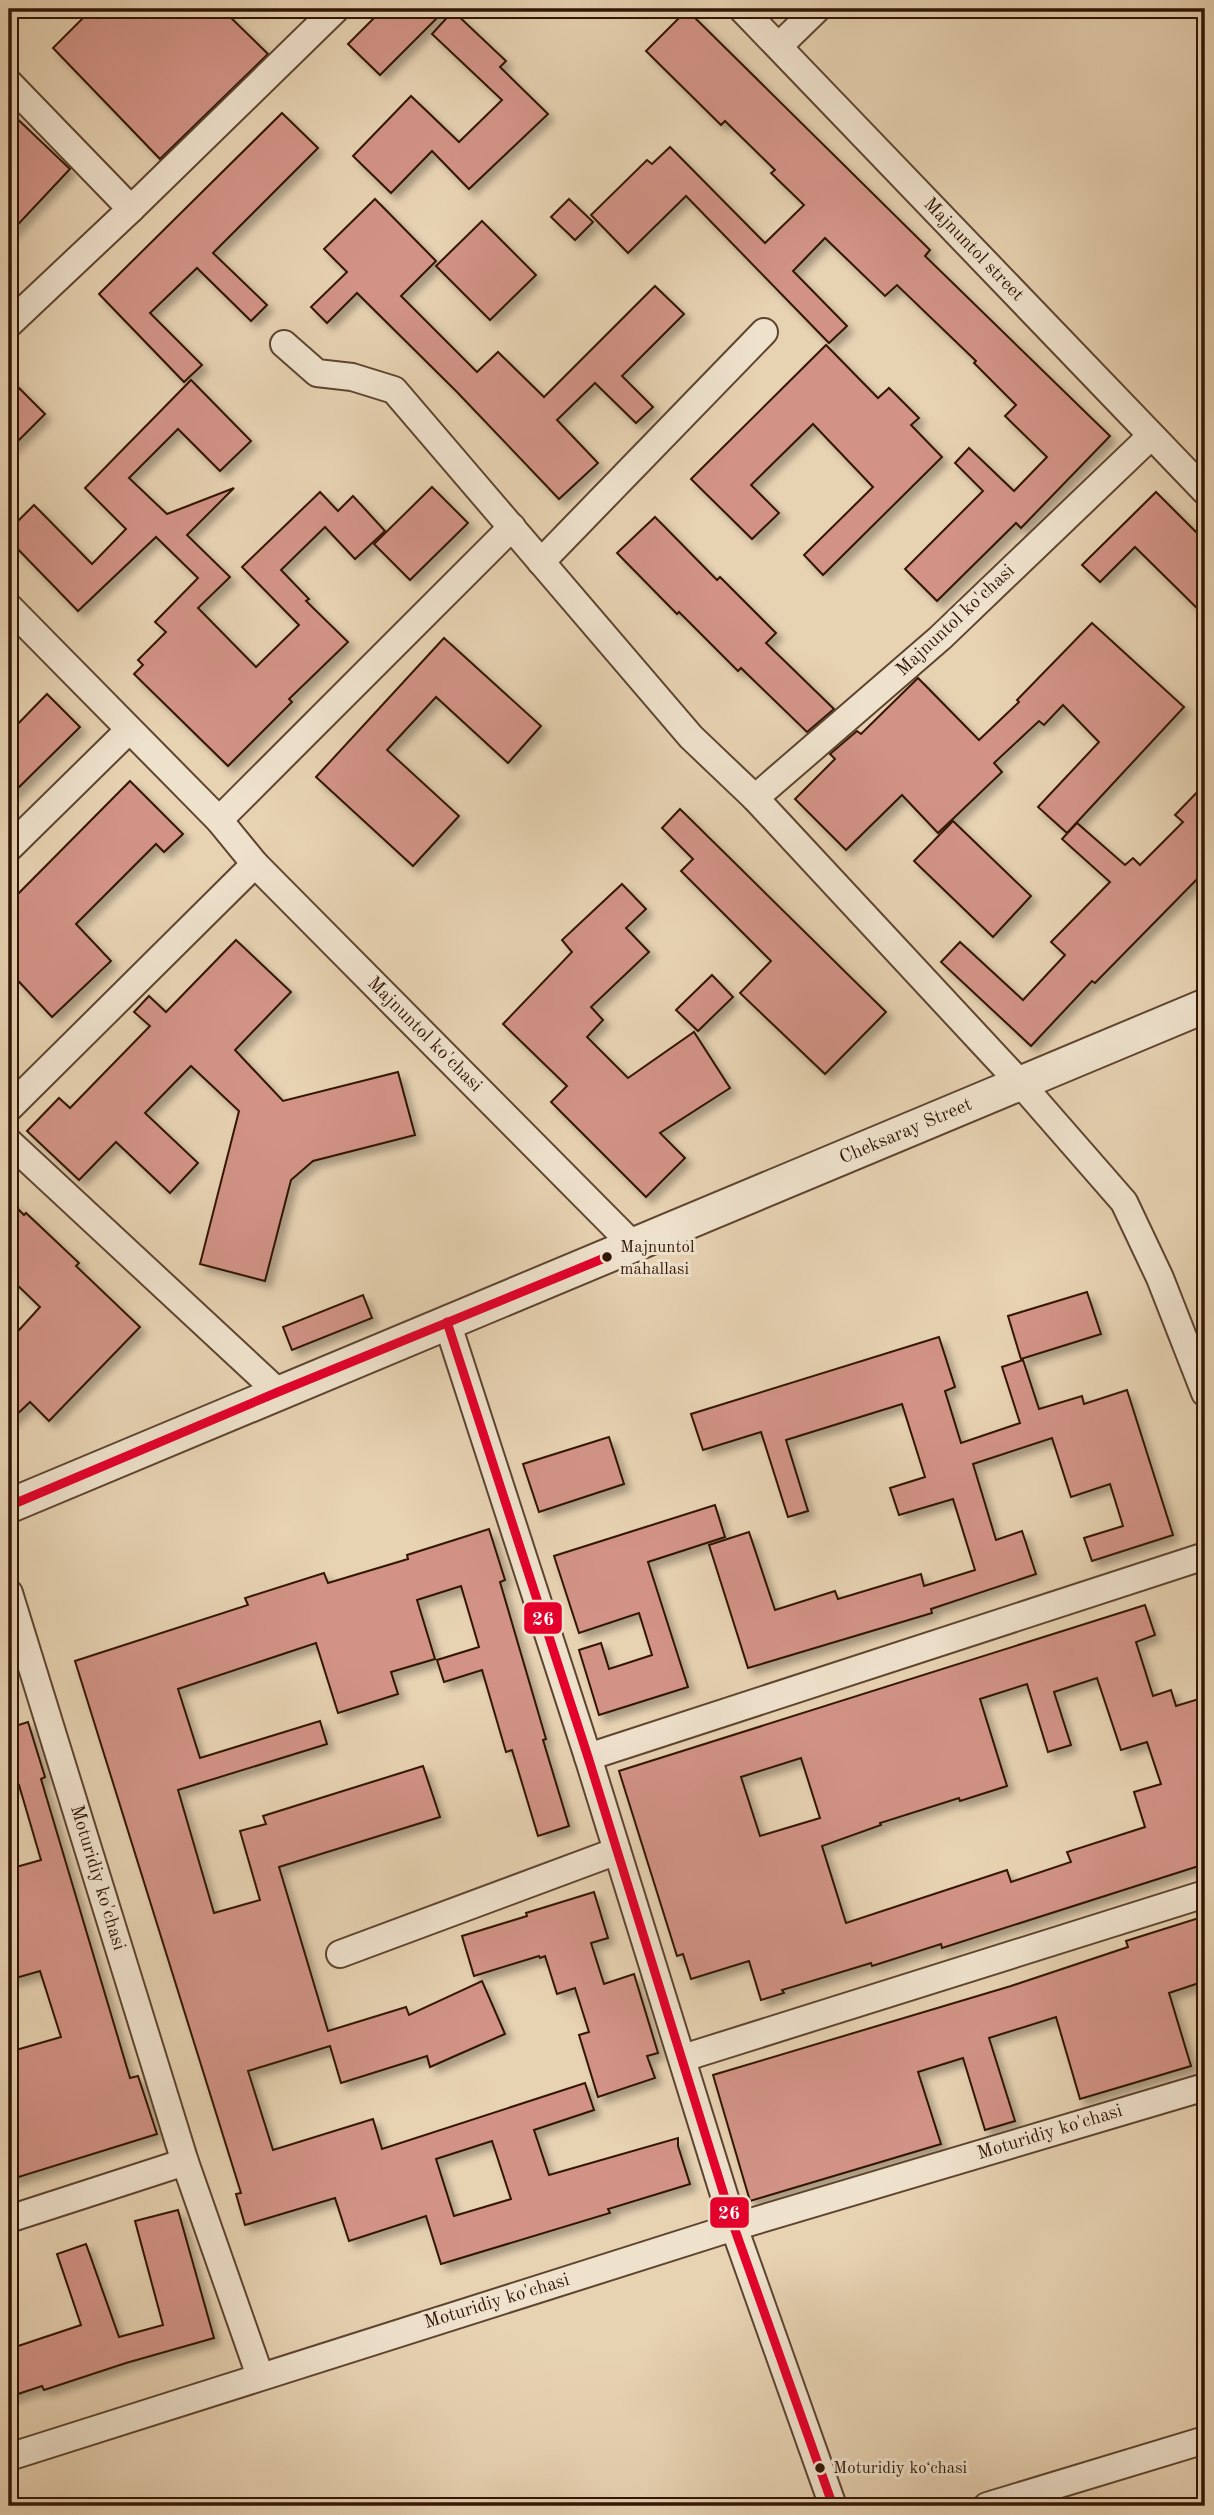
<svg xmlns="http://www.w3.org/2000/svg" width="1214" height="2515" viewBox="0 0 1214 2515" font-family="'Old Standard TT',serif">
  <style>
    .building { fill: #d29386; stroke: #311504; stroke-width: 2; fill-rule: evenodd; filter: url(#shadow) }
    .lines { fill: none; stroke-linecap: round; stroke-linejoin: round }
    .minor-casing { stroke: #5e4430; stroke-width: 30 }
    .tertiary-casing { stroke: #5e4430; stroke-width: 37 }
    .minor { stroke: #efe2cd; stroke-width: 26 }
    .tertiary { stroke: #efe2cd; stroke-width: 33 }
    .bus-1-casing { stroke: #efe2cd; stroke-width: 14 }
    .bus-1 { stroke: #e4002b; stroke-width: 9 }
    .bus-dot { fill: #311504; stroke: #efe2cd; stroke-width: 2.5 }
    .labels { text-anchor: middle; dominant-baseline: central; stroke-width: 6; stroke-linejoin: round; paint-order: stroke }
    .bus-label { font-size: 17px; fill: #311504; stroke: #efe2cd; text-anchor: start }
    .street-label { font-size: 19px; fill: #311504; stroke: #efe2cd }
    .line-badge { stroke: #efe2cd; stroke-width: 2.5 }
    .badge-label { font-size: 19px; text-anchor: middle; font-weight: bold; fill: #fff }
  </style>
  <defs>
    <filter id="shadow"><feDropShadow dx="6" dy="6" stdDeviation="3.5" flood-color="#0004"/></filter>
  </defs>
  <rect width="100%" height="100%" fill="#e7d2b2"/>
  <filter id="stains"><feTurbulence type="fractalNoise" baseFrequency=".00286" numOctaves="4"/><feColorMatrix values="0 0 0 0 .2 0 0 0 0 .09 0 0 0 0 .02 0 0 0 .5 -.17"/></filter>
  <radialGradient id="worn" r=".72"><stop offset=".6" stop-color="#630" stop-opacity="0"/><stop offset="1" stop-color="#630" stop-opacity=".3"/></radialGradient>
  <g class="building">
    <path d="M92,9H222L268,54L160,159L53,48Z"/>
    <path d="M383,9H446L380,75L348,44Z"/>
    <path d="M687,10L930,250L925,256L1110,436L1021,528L1016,523L937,601L905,569L983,491L955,463L969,448L1014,491L1047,457L1005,416L1016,405L974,363L976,361L897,285L885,296L825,238L793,271L847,326L829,343L686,196L628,253L591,215L647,160L652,164L670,147L765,243L804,205L771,173L775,170L725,121L721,125L646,51Z"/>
    <path d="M453,11L506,61L500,67L548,114L469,189L432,151L391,193L353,156L411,96L459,142L502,100L432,34Z"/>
    <path d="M9,111L70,169L9,234Z"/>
    <path d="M282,113L318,148L213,253L267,305L251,321L197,268L150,313L202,365L184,382L99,294Z"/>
    <path d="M375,199L436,261L401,296L477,372L498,352L544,397L655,286L684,314L622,376L653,407L636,423L595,383L557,420L598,463L559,499L457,392L357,293L327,323L311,307L347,272L324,249Z"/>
    <path d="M569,199L593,222L575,240L551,217Z"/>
    <path d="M482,221L536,275L490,320L436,266Z"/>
    <path d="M826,345L878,398L889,388L919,418L911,425L942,457L823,575L804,555L873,487L813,424L751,485L779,513L752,539L691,479Z"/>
    <path d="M9,378L45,414L9,450Z"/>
    <path d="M191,380L251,441L220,471L178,429L129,478L167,514L234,488L187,535L230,577L198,608L256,667L299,625L242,567L320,492L338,511L353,496L385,531L355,559L325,527L281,570L309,599L306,601L348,642L289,699L292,702L228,766L134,674L143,665L138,660L166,632L155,622L198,578L156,537L78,611L9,540V530L34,505L92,564L126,529L85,488Z"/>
    <path d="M432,487L468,523L410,580L374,544Z"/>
    <path d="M1156,492L1205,541V616L1135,547L1100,582L1082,565Z"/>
    <path d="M655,517L717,580L720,577L776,633L766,643L834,709L807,732L741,668L738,671L679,612L677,614L617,553Z"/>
    <path d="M1092,623L1184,707L1067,833L1038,807L1099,742L1063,705L1044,725L1039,721L994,763L1002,772L938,833L902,795L846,850L795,799L835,759L830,754L857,731L861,734L918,678L979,740L1019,702L1017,700Z"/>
    <path d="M444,638L541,726L508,763L436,697L387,750L459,816L413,866L316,777Z"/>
    <path d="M47,694L80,727L9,797V733Z"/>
    <path d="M130,781L183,834L164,852L156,844L76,924L111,961L52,1017L9,971V903Z"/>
    <path d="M1205,784V871L1095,983L1092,981L1031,1046L941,962L960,942L1023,1000L1065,955L1051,942L1110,882L1062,839L1077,823L1125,865L1133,858L1140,865L1183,822L1175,815Z"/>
    <path d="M680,809L886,1012L825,1074L740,993L771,961L681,871L693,859L662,828Z"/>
    <path d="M953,821L1031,896L993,937L914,861Z"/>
    <path d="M622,884L646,909L626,928L649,952L591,1007L603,1020L587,1037L628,1078L694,1032L730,1088L660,1133L685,1158L646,1197L551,1102L567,1086L503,1024L572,952L562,940Z"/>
    <path d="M236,940L291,992L235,1050L283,1101L398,1072L415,1135L313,1161L291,1180L265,1281L200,1264L239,1111L191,1066L145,1113L198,1163L170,1193L116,1142L79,1180L27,1131L59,1098L70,1108L150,1026L134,1012L149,996L166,1012Z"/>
    <path d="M712,975L733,997L698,1031L676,1010Z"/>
    <path d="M9,1200L24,1215L26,1213L79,1263L76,1266L140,1327L49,1421L30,1402L9,1422V1341L40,1307L9,1277Z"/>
    <path d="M1087,1292L1101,1334L1021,1359L1008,1316Z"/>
    <path d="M363,1295L372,1318L292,1350L283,1327Z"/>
    <path d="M939,1337L955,1387L945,1391L961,1443L1020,1423L1002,1367L1023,1360L1039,1409L1082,1396L1084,1404L1127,1390L1173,1535L1092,1561L1084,1538L1123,1526L1110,1484L1071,1497L1052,1438L973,1464L996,1540L1022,1531L1036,1574L931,1609L932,1613L748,1668L709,1545L749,1532L775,1610L835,1591L838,1599L921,1574L924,1586L975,1570L953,1499L899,1515L890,1488L925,1477L902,1404L786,1440L808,1511L788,1517L761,1432L703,1450L691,1414Z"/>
    <path d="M609,1437L624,1484L539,1512L523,1464Z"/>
    <path d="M715,1505L725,1537L648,1562L688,1687L599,1715L579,1650L601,1643L609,1669L652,1655L639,1613L579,1633L554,1556Z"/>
    <path d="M489,1529L505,1580L500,1582L546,1739L543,1740L569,1826L538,1836L512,1750L506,1752L482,1670L444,1682L437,1660L479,1647L461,1586L417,1600L435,1659L391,1672L398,1694L338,1713L316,1643L178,1689L200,1758L320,1721L327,1744L178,1790L214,1913L260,1900L240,1831L266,1824L263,1816L423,1766L440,1817L279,1867L328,2031L406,2007L409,2015L482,1981L505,2034L430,2067L427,2056L341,2083L330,2046L248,2071L273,2150L373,2119L382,2149L585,2083L594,2110L534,2130L549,2175L678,2138V2146L690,2184L608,2209L610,2213L441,2264L426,2216L349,2241L335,2198L245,2225L236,2194L241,2193L75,1661L248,1605L245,1598L324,1573L328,1583L408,1559L407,1555ZM492,2141L511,2199L454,2216L436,2159Z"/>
    <path d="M1145,1605L1155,1635L1136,1642L1153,1696L1171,1690L1176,1706L1205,1697V1864L942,1948L941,1944L872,1966L871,1963L782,1990L784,1993L761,2000L749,1961L691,1979L683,1954L677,1956L619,1771ZM1097,1678L1121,1750L1147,1742L1161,1784L1134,1792L1145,1827L1067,1852L1071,1862L1011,1882L1007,1870L846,1923L822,1846L881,1825L880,1823L959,1798L960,1801L1007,1786L980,1699L1027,1684L1048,1752L1071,1745L1054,1692ZM801,1758L820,1818L760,1836L741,1777Z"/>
    <path d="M28,1722L45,1777L41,1779L130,2078L138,2076L157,2134L9,2180V2052L61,2037L40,1971L9,1980V1869L41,1860L19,1785L9,1788V1728Z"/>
    <path d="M594,1892L608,1938L591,1943L604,1984L634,1974L658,2053L647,2056L655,2078L598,2097L579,2035L589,2032L575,1988L557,1994L545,1956L540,1958L539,1956L474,1976L462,1936L527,1916L526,1913Z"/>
    <path d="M1205,1916V1981L1169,1993L1191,2066L1080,2099L1056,2017L989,2038L1015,2121L985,2130L963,2058L918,2072L941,2144L750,2201L713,2075L1011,1986L1128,1947L1126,1941Z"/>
    <path d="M178,2210L214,2338L126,2363L44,2390L42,2386L9,2397V2349L81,2325L57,2254L86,2244L119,2337L163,2325L135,2221Z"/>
  </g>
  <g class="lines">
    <defs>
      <g id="minor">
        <path d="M742,9L1205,491"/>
        <path d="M779,46L817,9"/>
        <path d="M9,83L131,209L9,324"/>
        <path d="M131,209L336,9"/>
        <path d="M284,344L317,373L352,377L394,390L691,737L755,798L1021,1084L1124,1202L1160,1278L1205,1393"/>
        <path d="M541,562L764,332"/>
        <path d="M9,607L219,820L255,864L634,1246"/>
        <path d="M755,798L940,638L1151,436"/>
        <path d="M219,820L512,527"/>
        <path d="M9,848L129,730"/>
        <path d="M9,1108L255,864"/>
        <path d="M9,1142L278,1392"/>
        <path d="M447,1322L588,1757L734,2227L833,2506"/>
        <path d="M9,1593L185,2162L260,2376"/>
        <path d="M588,1757L1205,1556"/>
        <path d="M340,1954L617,1851"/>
        <path d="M683,2058L1205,1894"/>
        <path d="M9,2219L185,2162"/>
        <path d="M9,2457L734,2227L1205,2087"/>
        <path d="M987,2506L1205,2440"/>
      </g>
      <path id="tertiary" d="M9,1506L1205,1006"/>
    </defs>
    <use href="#minor" class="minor-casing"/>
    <use href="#tertiary" class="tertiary-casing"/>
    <use href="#minor" class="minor"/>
    <use href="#tertiary" class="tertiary"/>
    <defs>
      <g id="bus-1">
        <path d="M447,1322L588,1757L734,2227L833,2506"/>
        <path d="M9,1506L278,1392L607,1257"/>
      </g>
    </defs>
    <use href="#bus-1" class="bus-1-casing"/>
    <use href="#bus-1" class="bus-1"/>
  </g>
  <g class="bus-dot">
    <circle cx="607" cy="1257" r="6"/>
    <circle cx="820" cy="2468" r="6"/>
  </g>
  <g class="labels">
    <g class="bus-label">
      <text x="620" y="1247">Majnuntol<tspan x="620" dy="22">mahallasi</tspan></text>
      <text x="833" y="2468">Moturidiy koʻchasi</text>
    </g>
    <g class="street-label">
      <text transform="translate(973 250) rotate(46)">Majnuntol street</text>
      <text transform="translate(956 621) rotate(-43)">Majnuntol ko'chasi</text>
      <text transform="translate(424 1035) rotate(45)">Majnuntol ko'chasi</text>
      <text transform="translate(906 1132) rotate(-23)">Cheksaray Street</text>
      <text transform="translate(97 1878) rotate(73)">Moturidiy ko'chasi</text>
      <text transform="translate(1050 2133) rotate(-17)">Moturidiy ko'chasi</text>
      <text transform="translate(497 2302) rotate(-17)">Moturidiy ko'chasi</text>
    </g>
  </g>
  <g class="line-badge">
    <rect x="523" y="1601" width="40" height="34" rx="7" fill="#e4002b"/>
    <rect x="709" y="2196" width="41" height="33" rx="7" fill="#e4002b"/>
  </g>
  <g class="badge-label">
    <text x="543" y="1625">26</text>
    <text x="729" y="2219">26</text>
  </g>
  <rect width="1214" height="2515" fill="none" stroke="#e7d2b2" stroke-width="35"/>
  <rect x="10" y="10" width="1193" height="2494" fill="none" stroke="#311504" stroke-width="3.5"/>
  <rect x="18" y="18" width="1179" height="2480" fill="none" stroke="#311504" stroke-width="2"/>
  <rect width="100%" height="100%" filter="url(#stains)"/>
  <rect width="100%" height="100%" fill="url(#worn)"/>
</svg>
